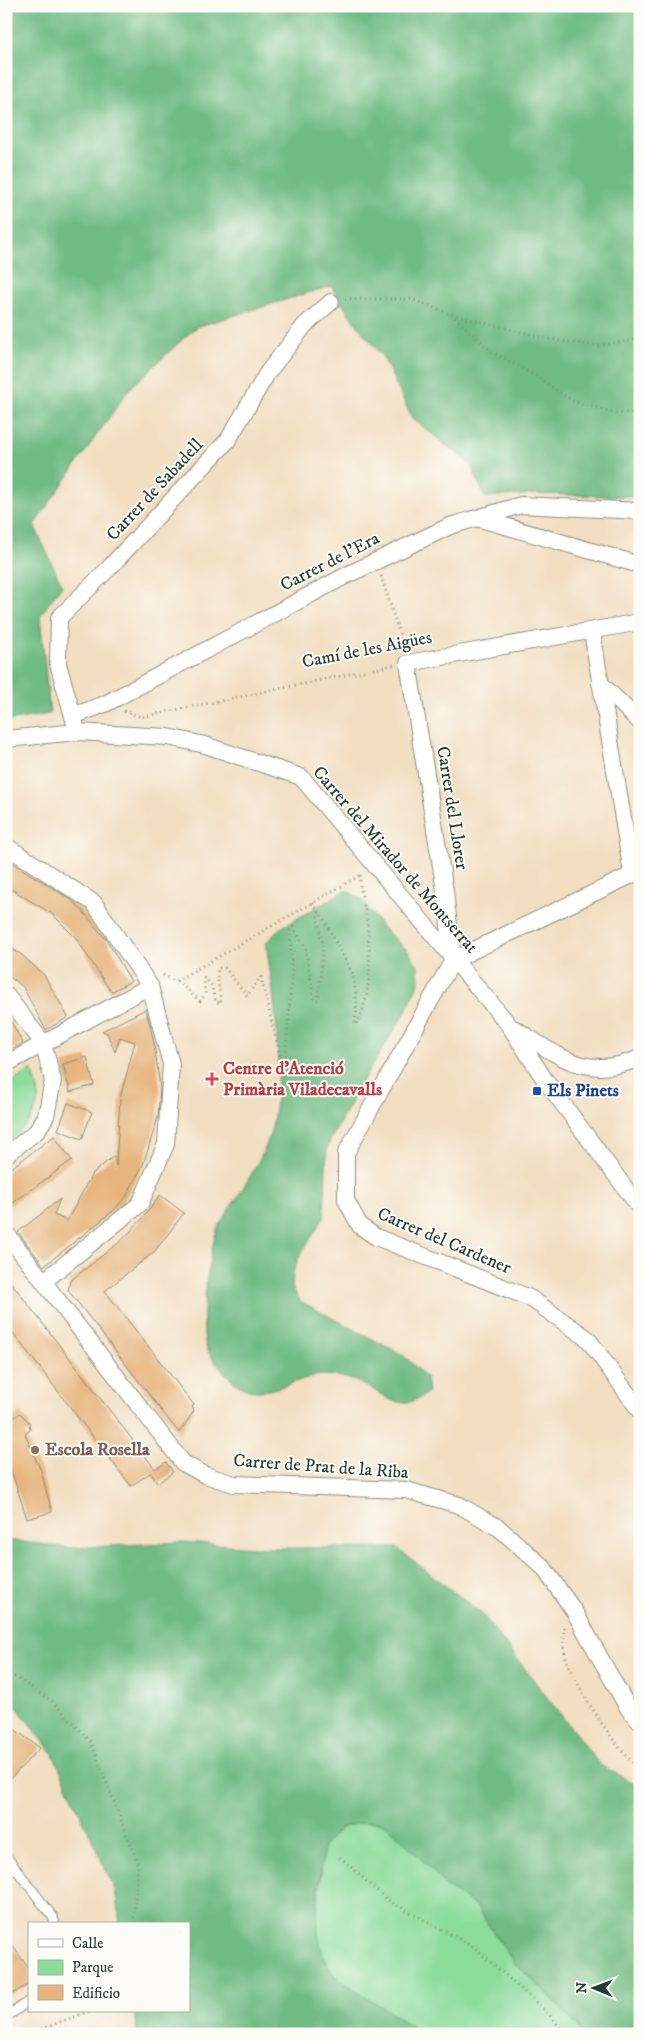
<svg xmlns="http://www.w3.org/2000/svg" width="646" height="2040" viewBox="0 0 646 2040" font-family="'IM FELL DW Pica',serif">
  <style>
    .green { fill: #8bdb9b; stroke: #558c68 }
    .forest { fill: #70bb83; stroke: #487c5c }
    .building { fill: #e6b47c }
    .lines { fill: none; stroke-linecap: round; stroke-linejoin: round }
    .lane-casing { stroke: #888e7a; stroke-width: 11 }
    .street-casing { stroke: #888e7a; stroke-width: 18 }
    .path { stroke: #888e7a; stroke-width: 3; stroke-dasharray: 1 4; stroke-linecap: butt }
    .lane { stroke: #fff; stroke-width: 9 }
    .street { stroke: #fff; stroke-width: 16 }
    .health-dot { fill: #e0444e; stroke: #fdfcf7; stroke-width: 2 }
    .transit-dot { fill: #1a4fb4; stroke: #fdfcf7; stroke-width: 2 }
    .education-dot { fill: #8d6e63; stroke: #fdfcf7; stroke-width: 2 }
    .labels { text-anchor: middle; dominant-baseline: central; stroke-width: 4; stroke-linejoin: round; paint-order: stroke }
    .street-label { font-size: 18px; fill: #1f3d34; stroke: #fdfcf7 }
    .health-label { font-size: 18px; font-weight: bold; fill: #be3a42; stroke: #fdfcf7; text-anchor: start }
    .transit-label { font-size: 18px; font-weight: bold; fill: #164399; stroke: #fdfcf7; text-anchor: start }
    .education-label { font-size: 18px; font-weight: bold; fill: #785e54; stroke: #fdfcf7; text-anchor: start }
  </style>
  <rect width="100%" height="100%" fill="#fdfcf7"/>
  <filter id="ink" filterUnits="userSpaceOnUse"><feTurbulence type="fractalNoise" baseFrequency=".02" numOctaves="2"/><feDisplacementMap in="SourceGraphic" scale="10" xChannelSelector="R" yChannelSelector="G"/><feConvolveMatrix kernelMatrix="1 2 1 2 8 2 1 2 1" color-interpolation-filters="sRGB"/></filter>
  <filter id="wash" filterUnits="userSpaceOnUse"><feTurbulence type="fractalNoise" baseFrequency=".0096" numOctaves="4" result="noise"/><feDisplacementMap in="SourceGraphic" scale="20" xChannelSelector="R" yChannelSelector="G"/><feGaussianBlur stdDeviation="1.12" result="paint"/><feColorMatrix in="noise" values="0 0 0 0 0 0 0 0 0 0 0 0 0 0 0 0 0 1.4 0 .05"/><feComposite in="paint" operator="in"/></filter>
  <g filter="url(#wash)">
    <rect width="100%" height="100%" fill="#f2dec1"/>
    <g class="green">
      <path d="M31,1070C49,1104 31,1122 6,1144V1086Z"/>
      <path d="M367,1822H380L392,1829L435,1873L443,1884L476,1906L515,1964L549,1995L584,2034H420L410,2025L341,1981C308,1952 318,1912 321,1874C322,1864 320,1852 325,1844C336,1827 349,1824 367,1822Z"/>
    </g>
    <g class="forest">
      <path d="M6,6H640V497L535,494L485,497L471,465L412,418L383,357L353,320L331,286L196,327L129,389L34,525L62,585L40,616L50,714L6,721Z"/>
      <path d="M346,890L361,899L381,926L409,952L418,966L419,982L404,1015L358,1088L327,1147L324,1217L299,1257L293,1272L292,1288L300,1301L403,1355L426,1377L428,1393C422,1396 414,1402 407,1402C390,1404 384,1395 370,1388C356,1380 340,1375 323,1375C298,1376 269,1399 243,1388C233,1383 211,1359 207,1349C198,1327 209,1253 217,1230C220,1222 227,1214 231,1207C246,1183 266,1154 272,1127C284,1066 275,1004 266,943L279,929Z"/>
      <path d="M6,1540L73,1548L183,1542L271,1548H397L482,1614L600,1765L640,1786V2034H584L549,1994L515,1964L476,1906L443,1884L435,1873L392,1830L380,1822H367L341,1827L324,1846L317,1898L318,1936L325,1960L332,1973L341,1981L410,2025L420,2034H137L134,2011H189V1924H120L115,1890L53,1754L6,1693Z"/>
    </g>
    <g id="blocks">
      <g class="building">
        <path d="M6,859L70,899L81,909L106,939L131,981L111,992L76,938L52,914L6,886Z"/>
        <path d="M6,945L22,955L44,975L68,1017L46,1030L23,987L6,974Z"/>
        <path d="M146,1009L154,1043L160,1087L158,1117L143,1165L126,1197L112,1212L44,1266L18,1232L60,1199L54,1215L67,1221L92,1174L114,1156L116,1166L120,1099L135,1042L120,1037L115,1052L107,1033L102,1031Z"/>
        <path d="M6,1013L23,1043L6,1052Z"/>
        <path d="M87,1057L94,1085L70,1092L63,1064Z"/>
        <path d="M68,1103L92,1112L82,1139L58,1130Z"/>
        <path d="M54,1136L72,1160L6,1208V1172Z"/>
        <path d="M160,1195L184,1213L155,1251L105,1291L194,1405L192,1406L194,1411L179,1433L68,1290L70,1281L122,1240L142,1219Z"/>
        <path d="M6,1276L155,1469L166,1462L173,1472L158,1483L150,1473L131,1486L6,1324Z"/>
        <path d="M6,1403L15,1417L20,1413L29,1422L30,1430L25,1434L41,1471L52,1512L27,1519L6,1455Z"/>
        <path d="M6,1723L40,1748L6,1783Z"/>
        <path d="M6,1937L29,1969V1984L6,1998Z"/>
      </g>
    </g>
  </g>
  <g filter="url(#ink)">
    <use href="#blocks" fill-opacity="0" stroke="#888e7a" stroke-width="1"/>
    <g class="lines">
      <defs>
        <g id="lane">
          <path d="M6,1856L53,1917L55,1924"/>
          <path d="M6,2017L29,2001"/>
        </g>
        <g id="street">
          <path d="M477,518L640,565"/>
          <path d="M592,632L632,873"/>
          <path d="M600,683L640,722"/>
          <path d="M73,716L58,664L59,618L110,567L228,440L268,372L305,325L331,302"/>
          <path d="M77,732L73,716L105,704L349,574L450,526L521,505L640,511"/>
          <path d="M6,739L77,732L168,737L205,745L301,777L509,1025L545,1080L640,1208"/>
          <path d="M6,846L94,903L150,986L171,1064L166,1144L140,1204L44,1281"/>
          <path d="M453,960L346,1153V1200L360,1226L376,1237L530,1298L588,1339L640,1411"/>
          <path d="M453,960L445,891L408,663L640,622"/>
          <path d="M453,960L640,871"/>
          <path d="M6,995L43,1043L53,1081L46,1116L37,1131L6,1155"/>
          <path d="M515,1029C559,1056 586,1081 640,1058"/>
          <path d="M6,1064L150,986"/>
          <path d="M6,1233L183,1463L205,1475L234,1484L406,1490L459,1505L499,1528L543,1567L574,1611L628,1708L640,1722"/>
        </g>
      </defs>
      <use href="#lane" class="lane-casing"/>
      <use href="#street" class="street-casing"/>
      <g class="path">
        <path d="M345,299H412L450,314L548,339L597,346L640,339"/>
        <path d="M451,314L491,351L536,376L574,402L616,413L640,412"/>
        <path d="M381,576L404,648"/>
        <path d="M124,711L142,717L394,665"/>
        <path d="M313,903L319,913"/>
        <path d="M163,975L181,984L200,1001L205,995L204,978L211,984L216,1002L221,1003L217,975L218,968H225L247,996L261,977L282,1064L285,1063L292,973L290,931L293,927L305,946L314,1000H318L323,948L317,914L320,912L353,975L357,1001L355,1025C373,1001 371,945 366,916C364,903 358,886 361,874"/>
        <path d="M176,981L359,876"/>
        <path d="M564,1627C564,1637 563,1647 566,1657C575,1686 616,1750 640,1769"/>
        <path d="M6,1671L52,1701L91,1742L138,1864L133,1924"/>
        <path d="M340,1857L386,1899L474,1947L548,2013L565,2034"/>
        <path d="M27,2034L90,2011"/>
      </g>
      <use href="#lane" class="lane"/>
      <use href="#street" class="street"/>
    </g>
  </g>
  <path class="health-dot" d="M209.5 1071.5h5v5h5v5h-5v5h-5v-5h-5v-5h5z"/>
  <rect class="transit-dot" x="532" y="1086" width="10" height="10" rx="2.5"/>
  <circle class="education-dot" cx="35" cy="1450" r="5"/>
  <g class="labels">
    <g class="street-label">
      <text transform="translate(155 490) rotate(-47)">Carrer de Sabadell</text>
      <text transform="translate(330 562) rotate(-27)">Carrer de l'Era</text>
      <text transform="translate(367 650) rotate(-11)">Camí de les Aigües</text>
      <text transform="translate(452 808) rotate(81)">Carrer del Llorer</text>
      <text transform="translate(395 860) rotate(49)">Carrer del Mirador de Montserrat</text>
      <text transform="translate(444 1241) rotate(23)">Carrer del Cardener</text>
      <text transform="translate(321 1467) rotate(4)">Carrer de Prat de la Riba</text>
    </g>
    <g class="health-label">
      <text x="223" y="1069">Centre d'Atenció<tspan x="223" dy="21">Primària Viladecavalls</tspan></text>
    </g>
    <g class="transit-label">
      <text x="547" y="1091">Els Pinets</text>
    </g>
    <g class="education-label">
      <text x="45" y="1450">Escola Rosella</text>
    </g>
  </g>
  <rect width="646" height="2040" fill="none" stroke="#fdfcf7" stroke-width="25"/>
  <rect x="28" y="1922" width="162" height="90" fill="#fdfcf7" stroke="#a4b0a9"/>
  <rect x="38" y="1939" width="25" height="8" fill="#ffffff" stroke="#a4b0a9"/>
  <text x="72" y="1948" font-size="15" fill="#1f3d34">Calle</text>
  <rect x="38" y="1960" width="25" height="15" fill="#8bdb9b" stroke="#a4b0a9"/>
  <text x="72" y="1972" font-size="15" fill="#1f3d34">Parque</text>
  <rect x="38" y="1985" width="25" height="15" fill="#e6b47c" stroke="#a4b0a9"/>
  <text x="72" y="1998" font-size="15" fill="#1f3d34">Edificio</text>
  <g transform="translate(594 1988) rotate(271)" stroke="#fdfcf7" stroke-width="4" paint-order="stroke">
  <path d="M0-4L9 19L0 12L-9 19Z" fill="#1f3d34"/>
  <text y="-8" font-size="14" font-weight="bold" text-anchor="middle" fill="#1f3d34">N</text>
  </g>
</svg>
